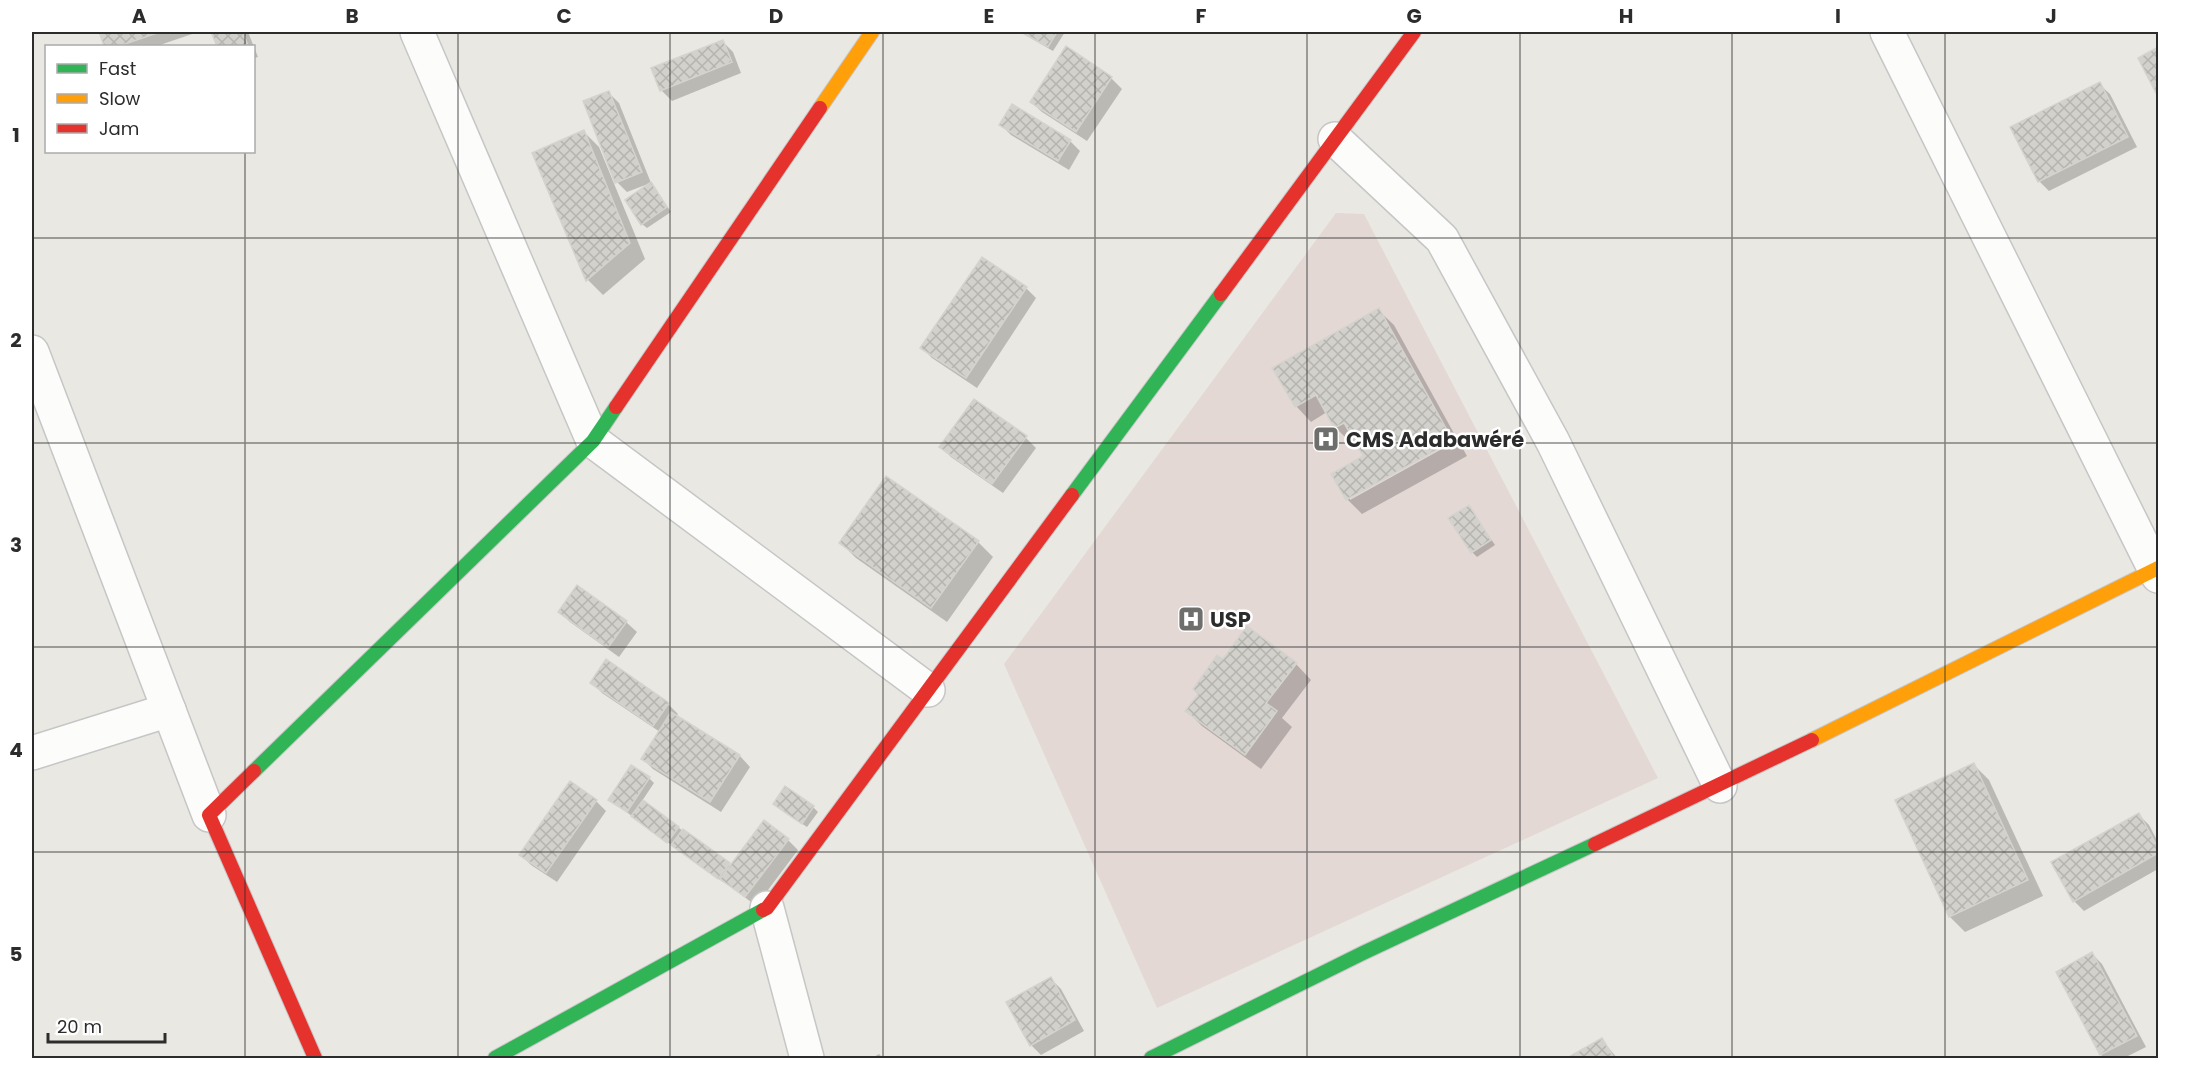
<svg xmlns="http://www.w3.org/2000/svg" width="2190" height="1090" viewBox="0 0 2190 1090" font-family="Poppins,sans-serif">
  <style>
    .medical { fill: #e3d8d4 }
    .shadow { fill: #0003 }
    .building { fill: url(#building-cross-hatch); stroke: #d5d3ce; stroke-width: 1.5 }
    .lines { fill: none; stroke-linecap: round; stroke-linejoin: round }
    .street-casing { stroke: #c7c6c7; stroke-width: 36 }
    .fast-casing { stroke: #c7c6c7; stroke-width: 16 }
    .slow-casing { stroke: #c7c6c7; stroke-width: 16 }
    .jam-casing { stroke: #c7c6c7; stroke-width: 16 }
    .street { stroke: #fcfcfb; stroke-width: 33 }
    .fast { stroke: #30b455; stroke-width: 14 }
    .slow { stroke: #ff9f0a; stroke-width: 14 }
    .jam { stroke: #e5322d; stroke-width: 14 }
    .grid { fill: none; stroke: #2c2c2c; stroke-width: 1.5; stroke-opacity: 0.55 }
    .labels { text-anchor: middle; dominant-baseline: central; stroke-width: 5; stroke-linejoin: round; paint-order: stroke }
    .poi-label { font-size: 21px; font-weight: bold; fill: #2c2c2c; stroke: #fff; text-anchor: start }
    .neatline { fill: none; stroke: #2c2c2c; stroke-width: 2 }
    .grid-label { font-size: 20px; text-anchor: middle; font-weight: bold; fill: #2c2c2c }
  </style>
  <defs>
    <pattern id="building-cross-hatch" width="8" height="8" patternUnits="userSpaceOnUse" patternTransform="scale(1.5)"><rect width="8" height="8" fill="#d3d1cc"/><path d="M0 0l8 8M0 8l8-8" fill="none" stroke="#b5b4af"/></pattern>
  </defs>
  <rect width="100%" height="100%" fill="#eae8e2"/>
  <path class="medical" d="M1336,213L1364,214L1658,778L1157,1008L1004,664Z"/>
  <g class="shadow">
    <path d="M100,32H198L157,46H106Z"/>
    <path d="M213,32H248L258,57L254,58V46H219Z"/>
    <path d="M1020,32H1065L1053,51Z"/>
    <path d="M722,41L733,52L741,73L672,101L661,90Z"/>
    <path d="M1066,48L1111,78L1122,89L1087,141L1042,112L1031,102Z"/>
    <path d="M2158,48V93L2140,59Z"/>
    <path d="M2099,84L2110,94L2137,147L2049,191L2039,181Z"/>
    <path d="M608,92L619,103L651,183L671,212L647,228L642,224L648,184L627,192L617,182Z"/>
    <path d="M1001,125L1070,141L1080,151L1069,170L1011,135Z"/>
    <path d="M584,132L599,147L645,259L603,295L588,280L534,154Z"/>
    <path d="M1026,288L1036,298L977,388L932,358L922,348Z"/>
    <path d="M1378,310L1394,325L1456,437L1350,496V500L1458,440L1467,456L1362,514L1347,499L1365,457L1356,440L1351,443L1336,428L1327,412L1311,422L1296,406L1274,368Z"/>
    <path d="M974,401L1026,438L1036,448L1003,493L951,457L941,447Z"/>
    <path d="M1469,507L1495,545L1477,557L1472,552Z"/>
    <path d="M978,542L993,557L947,622L856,558L841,543Z"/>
    <path d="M577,587L626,622L637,632L619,657L570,622L560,612Z"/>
    <path d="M1223,661L1296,664L1311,680L1282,718L1292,727L1261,769L1202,726L1187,711Z"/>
    <path d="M592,682L668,704L678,714L676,717L740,756L750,767L721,812L653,769L643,759L660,732L602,693Z"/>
    <path d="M1974,765L1989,780L2043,896L1965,932L1950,917L1897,801Z"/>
    <path d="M649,778L654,783L642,801L731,866L788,840L798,850L756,906L724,881L723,882L673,846L610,800Z"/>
    <path d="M596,801L606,811L557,882L531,865L521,855Z"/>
    <path d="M813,807L818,812L807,827L780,809Z"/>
    <path d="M2139,815L2149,825L2158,842V869L2084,911L2074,901Z"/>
    <path d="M2092,954L2102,964L2146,1047L2124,1058H2105L2101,1055L2058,972Z"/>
    <path d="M1051,979L1061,989L1084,1031L1041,1055L1031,1045Z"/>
    <path d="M1602,1040L1617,1058H1570Z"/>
    <path d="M879,1054L883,1058H872Z"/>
  </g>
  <g class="building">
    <path d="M99,32H160L119,46H104Z"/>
    <path d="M211,32H243L248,46H217Z"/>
    <path d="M1021,32H1057L1048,47Z"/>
    <path d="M723,40L732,62L660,91L651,68Z"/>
    <path d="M1066,46L1112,77L1076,132L1030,102Z"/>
    <path d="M2158,47V97L2138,58Z"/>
    <path d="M2100,82L2128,137L2038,182L2010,127Z"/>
    <path d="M609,91L642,172L615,183L583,101Z"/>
    <path d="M1012,104L1071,140L1058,161L999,125Z"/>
    <path d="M584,130L630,243L586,281L532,153Z"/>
    <path d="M651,182L667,207L641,225L625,200Z"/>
    <path d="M982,257L1027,287L966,378L920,348Z"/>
    <path d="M1379,308L1453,441L1346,500L1331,474L1363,456L1344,423L1334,428L1316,395L1295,407L1272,368Z"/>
    <path d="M974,399L1027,436L992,484L939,447Z"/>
    <path d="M886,476L979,541L931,608L839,543Z"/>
    <path d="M1469,505L1491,540L1471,553L1448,518Z"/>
    <path d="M577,585L627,621L608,648L558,612Z"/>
    <path d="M1247,626L1297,663L1266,703L1277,711L1245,755L1185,711L1198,694L1193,689L1217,655L1223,659Z"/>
    <path d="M606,659L669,703L653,726L590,683Z"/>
    <path d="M671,712L740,755L710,802L641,759Z"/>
    <path d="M1974,763L2028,880L1949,917L1895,800Z"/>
    <path d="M631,765L650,777L627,812L608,800Z"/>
    <path d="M570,781L597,800L546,873L519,855Z"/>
    <path d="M785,786L814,806L802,824L773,804Z"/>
    <path d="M643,800L679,827L667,843L631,816Z"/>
    <path d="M2139,813L2158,848V853L2073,902L2051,862Z"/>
    <path d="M764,820L789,839L745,897L720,879Z"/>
    <path d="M683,829L730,863L718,879L671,845Z"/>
    <path d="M2092,952L2137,1036L2100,1055L2056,972Z"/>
    <path d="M1051,977L1075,1020L1030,1046L1006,1002Z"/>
    <path d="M1602,1038L1614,1058H1567Z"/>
  </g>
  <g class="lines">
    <defs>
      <g id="street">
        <path d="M417,32L593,441L928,690"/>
        <path d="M1887,32L2158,576"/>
        <path d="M1335,139L1442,239L1553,442L1720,786"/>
        <path d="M32,352L209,815"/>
        <path d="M32,753L169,710"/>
        <path d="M767,908L807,1058"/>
      </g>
      <g id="fast">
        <path d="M1072,495L1221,294"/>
        <path d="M254,771L593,441L616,407"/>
        <path d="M495,1058L763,910"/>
        <path d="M1151,1058L1363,953L1595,844"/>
      </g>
      <g id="slow">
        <path d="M820,108L872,32"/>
        <path d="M1812,740L2158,568"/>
      </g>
      <g id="jam">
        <path d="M1221,294L1414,32"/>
        <path d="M616,407L820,108"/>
        <path d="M254,771L209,815L315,1058"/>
        <path d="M1595,844L1812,740"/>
        <path d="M763,910L767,908L1072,495"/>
      </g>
    </defs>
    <use href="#street" class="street-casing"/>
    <use href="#fast" class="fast-casing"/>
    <use href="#slow" class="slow-casing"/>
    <use href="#jam" class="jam-casing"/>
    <use href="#street" class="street"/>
    <use href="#fast" class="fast"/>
    <use href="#slow" class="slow"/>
    <use href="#jam" class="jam"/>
  </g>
  <path class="grid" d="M245,32V46M458,32V1058M670,32V1058M883,32V1058M1095,32V1058M1307,32V1058M1520,32V1058M1732,32V1058M1945,32V1058M245,152V1058M32,238H2158M32,443H2158M32,647H2158M32,852H2158"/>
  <defs>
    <symbol id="hospital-square" viewBox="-11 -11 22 22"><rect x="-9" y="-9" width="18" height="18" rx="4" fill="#6e6e6c" stroke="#fff"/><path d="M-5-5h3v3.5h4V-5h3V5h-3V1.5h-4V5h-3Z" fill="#fff"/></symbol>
  </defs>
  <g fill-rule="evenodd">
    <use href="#hospital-square" x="1311" y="424" width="30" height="30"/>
    <use href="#hospital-square" x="1176" y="604" width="30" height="30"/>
  </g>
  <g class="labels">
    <g class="poi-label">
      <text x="1346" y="439">CMS Adabawéré</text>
      <text x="1210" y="619">USP</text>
    </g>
  </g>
  <rect width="2190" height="1090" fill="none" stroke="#ffffff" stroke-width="66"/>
  <rect x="45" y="45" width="210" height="108" fill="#ffffff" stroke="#ababab" stroke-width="1.5"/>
  <rect x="57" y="64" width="30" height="9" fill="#30b455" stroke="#ababab" stroke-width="1.5"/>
  <text x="99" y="75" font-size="18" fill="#2c2c2c">Fast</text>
  <rect x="57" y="94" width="30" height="9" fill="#ff9f0a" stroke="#ababab" stroke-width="1.5"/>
  <text x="99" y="105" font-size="18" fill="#2c2c2c">Slow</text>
  <rect x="57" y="124" width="30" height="9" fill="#e5322d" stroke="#ababab" stroke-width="1.5"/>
  <text x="99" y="135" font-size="18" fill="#2c2c2c">Jam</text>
  <path d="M48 1033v9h117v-9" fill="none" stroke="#2c2c2c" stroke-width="3"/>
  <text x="57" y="1033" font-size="18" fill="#2c2c2c" stroke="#ffffff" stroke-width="4.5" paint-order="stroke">20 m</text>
  <rect x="33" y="33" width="2124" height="1024" class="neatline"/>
  <g class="grid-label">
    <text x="139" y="23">A</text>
    <text x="352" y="23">B</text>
    <text x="564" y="23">C</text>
    <text x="776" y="23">D</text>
    <text x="989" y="23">E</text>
    <text x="1201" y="23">F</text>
    <text x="1414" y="23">G</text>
    <text x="1626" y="23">H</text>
    <text x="1838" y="23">I</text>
    <text x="2051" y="23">J</text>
    <text x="16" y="142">1</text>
    <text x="16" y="347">2</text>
    <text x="16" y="552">3</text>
    <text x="16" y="757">4</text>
    <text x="16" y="961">5</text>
  </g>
</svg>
